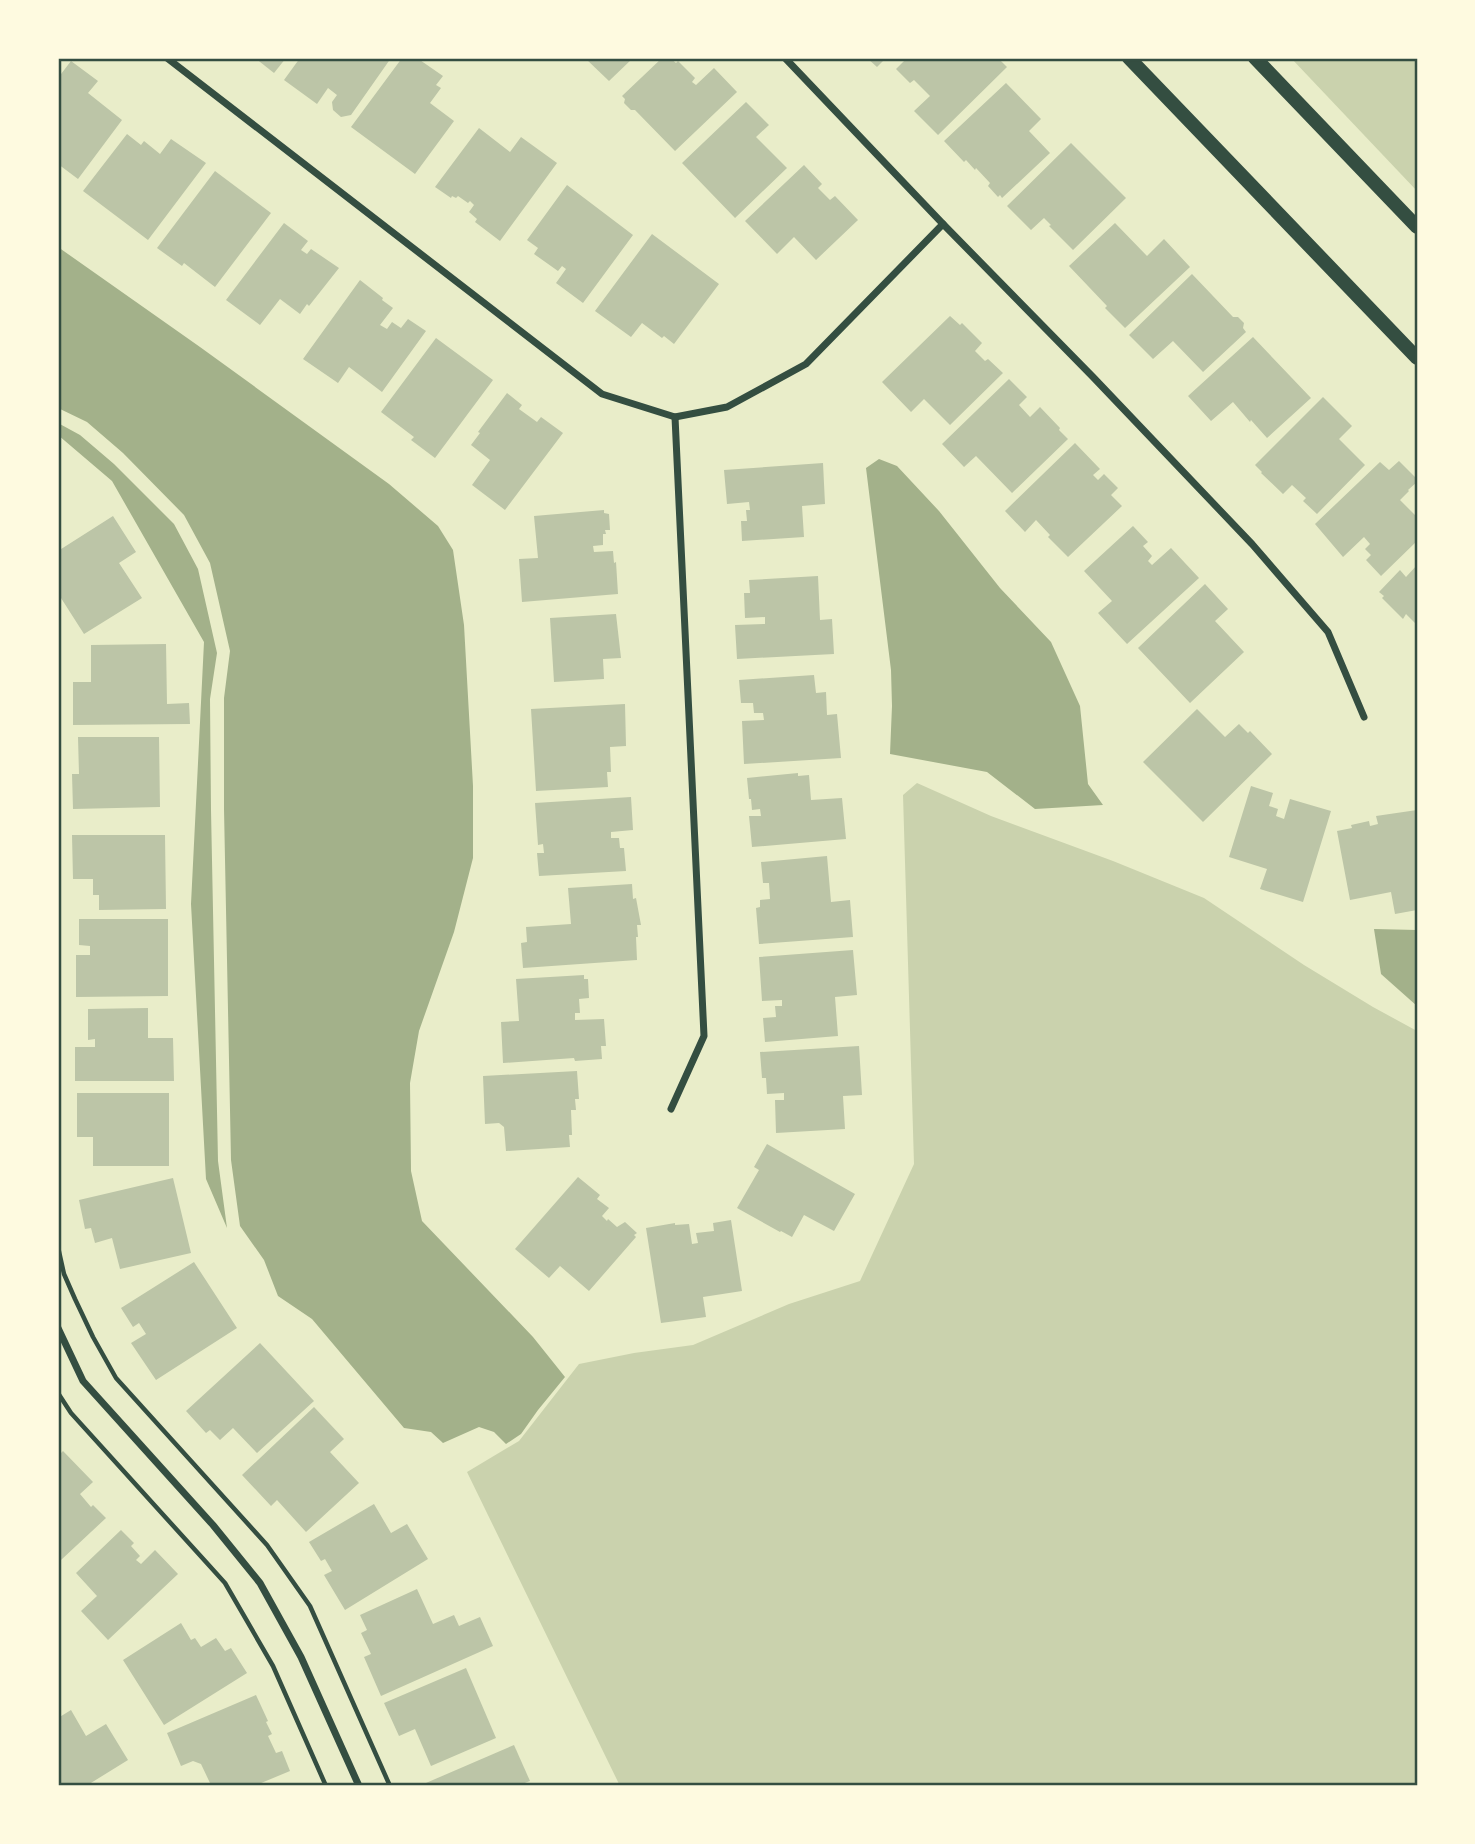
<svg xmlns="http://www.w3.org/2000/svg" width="1475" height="1844" viewBox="0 0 1475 1844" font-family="'Work Sans',sans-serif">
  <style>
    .green { fill: #cad2ad }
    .water { fill: #a3b18a }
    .building { fill: #bcc5a7 }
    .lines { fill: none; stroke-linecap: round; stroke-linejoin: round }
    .path { stroke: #344e41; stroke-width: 4.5 }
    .minor { stroke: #344e41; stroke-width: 7 }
    .secondary { stroke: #344e41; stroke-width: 14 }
    .neatline { fill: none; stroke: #344e41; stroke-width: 2.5 }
  </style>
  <rect width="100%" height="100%" fill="#e9edc9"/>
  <g class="green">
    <path d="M1291,58H1417V191Z"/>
    <path d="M917,783L991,816L1113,861L1204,898L1304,965L1373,1007L1417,1031V1786H620L467,1472L519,1441L579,1364L634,1353L693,1345L789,1304L860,1281L914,1164L903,795Z"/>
  </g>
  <g class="water">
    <path d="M58,247L200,347L389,484L438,526L453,550L464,625L473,786V858L454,932L419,1031L410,1083L411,1171L422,1221L533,1337L565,1377L538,1410L521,1434L506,1444L494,1432L479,1427L443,1443L431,1432L404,1428L312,1319L278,1296L264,1260L240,1226L231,1160L224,809V698L230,651L210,563L184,515L123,453L87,422L58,408Z"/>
    <path d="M58,423L80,435L114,464L174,524L198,569L217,653L210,699L211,810L218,1161L227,1228L206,1179L191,904L204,642L112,481L58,435Z"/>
    <path d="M879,459L897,466L939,511L1000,588L1051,642L1080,706L1088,784L1103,805L1035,809L987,772L890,754L892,706L891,670L866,468Z"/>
    <path d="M1374,929L1417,930V1006L1381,974Z"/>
  </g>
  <g class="building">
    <path d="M255,58H286L274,73Z"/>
    <path d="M300,58H391L351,115L341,117L333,110L332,102L337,95L328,88L317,104L284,80Z"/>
    <path d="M402,58H417L443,76L436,85L441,88L430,103L454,121L415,174L351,127Z"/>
    <path d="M585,58H633L609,81Z"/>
    <path d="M662,58H670L676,63L678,61L695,78L692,82L696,85L714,68L737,92L675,151L635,110H631L624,103L625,99L622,96Z"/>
    <path d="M867,58H886L877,67Z"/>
    <path d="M907,58H998L1007,67L938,135L914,111L930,96L914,80L910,83L896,69Z"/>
    <path d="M71,61L98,81L88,93L122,120L78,179L58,164V78Z"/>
    <path d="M1006,83L1041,119L1029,131L1050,153L1002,198L1000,195L998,197L988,186L990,183L976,168L975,170L966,160L964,162L944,141Z"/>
    <path d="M746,102L769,125L756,137L787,168L735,218L682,163Z"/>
    <path d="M479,128L510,152L521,137L557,163L500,241L475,222L477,219L469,212L474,205L470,201L468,203L458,196L456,198L452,196L451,198L435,187Z"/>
    <path d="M127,134L141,145L144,141L160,154L171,139L206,163L148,240L83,191Z"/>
    <path d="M1071,143L1126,198L1073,250L1049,226L1051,225L1044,218L1031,230L1007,206Z"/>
    <path d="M804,165L822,184L818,188L830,200L835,196L858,220L816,260L794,237L777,254L745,221Z"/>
    <path d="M215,171L271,213L215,287L184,263L182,266L157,248Z"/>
    <path d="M567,185L633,235L583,303L556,283L566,269L562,266L558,271L534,254L538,248L527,240Z"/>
    <path d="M284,223L308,241L301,250L307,254L311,249L339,268L309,306L307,304L300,314L280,299L260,325L226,300Z"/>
    <path d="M1115,223L1147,256L1164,239L1190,267L1125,328L1105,308L1107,306L1069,266Z"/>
    <path d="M652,234L719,284L674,344L664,336L662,338L642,323L631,337L595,311Z"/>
    <path d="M1192,274L1233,317H1238L1244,323L1243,328L1246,332L1203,372L1173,341L1153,359L1129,335Z"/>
    <path d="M360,280L383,298L382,300L393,308L380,325L387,329L392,322L401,328L408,319L426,331L382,392L349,367L338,383L303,359Z"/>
    <path d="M950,316L960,325L962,323L982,343L975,351L985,361L988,359L1003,373L950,425L924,399L911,412L882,382Z"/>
    <path d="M1253,337L1311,398L1267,438L1251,420L1250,422L1233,402L1211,421L1188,396Z"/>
    <path d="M436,338L493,380L435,458L411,440L414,437L381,412Z"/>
    <path d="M1009,379L1027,397L1019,405L1030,417L1040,407L1060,428L1059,430L1068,439L1012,493L976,456L964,467L942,444Z"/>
    <path d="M507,393L522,405L519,409L537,422L541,417L563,433L505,510L472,485L490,460L471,445L480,433L478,432Z"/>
    <path d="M1323,397L1352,426L1339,439L1365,465L1317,514L1303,501L1306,498L1292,485L1283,494L1261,473L1262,472L1255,465Z"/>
    <path d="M1075,443L1100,469L1093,475L1098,480L1104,474L1118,488L1111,495L1122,506L1068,557L1048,537L1050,535L1036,520L1025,532L1005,511Z"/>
    <path d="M1399,461L1417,479V482L1408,490L1409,491L1400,500L1417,517V541L1381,576L1366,560L1371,555L1365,549L1370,544L1364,537L1343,557L1315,524L1380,462L1389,470Z"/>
    <path d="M823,463L825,504L802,506L804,537L742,541L741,521H747L746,510H750L749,502L727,504L724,470Z"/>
    <path d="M604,510V513L609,514L610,530H605L606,534H603V545L593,546L594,552L613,551L614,563L616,562L618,594L522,602L519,559L538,558L534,516Z"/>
    <path d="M113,516L136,552L119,563L142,598L84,634L61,598L58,600V551Z"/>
    <path d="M1133,526L1148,542L1143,546L1152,556L1148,561L1152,565L1171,548L1199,578L1127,644L1098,613L1112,601L1084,571Z"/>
    <path d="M1417,565V625L1406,614L1403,619L1382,598L1384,596L1379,592L1400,570L1406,577Z"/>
    <path d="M818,576L820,620L832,619L834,654L737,659L735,625L765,624V617L745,618L744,593H750L749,580Z"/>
    <path d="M1205,584L1228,609L1215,621L1244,652L1190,703L1138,648Z"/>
    <path d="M616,614L621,658L603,659L604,679L554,682L550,618Z"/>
    <path d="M166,644L167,704L189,703L190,724L73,725V682H91V645Z"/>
    <path d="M814,675L816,693L826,692L827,715L837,714L841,758L744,764L742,721L764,720L763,713H754L753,703H741L739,680Z"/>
    <path d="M625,704L626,746L610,747L611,772H607L608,787L536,791L531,709Z"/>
    <path d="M1197,709L1225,737L1239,724L1248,733L1250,731L1272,754L1203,822L1143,762Z"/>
    <path d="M78,737H159L160,807L73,809L72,774H79Z"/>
    <path d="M798,773V776L809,775L811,800L842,798L846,839L752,847L749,816H761L760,809L752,810L751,799H749L747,778Z"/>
    <path d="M1251,786L1273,793L1269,806L1278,809L1276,816L1284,819L1290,799L1331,811L1303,902L1260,889L1267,869L1229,857Z"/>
    <path d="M631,797L633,830L611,832V838H619L620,848H624L626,871L539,876L537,853H544L543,844L538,845L535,803Z"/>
    <path d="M1417,810V910L1395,914L1391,892L1350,900L1337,831L1352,828L1351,825L1369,821L1370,826L1378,824L1376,816Z"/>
    <path d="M72,835H165L166,909L99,910V895H93V879H73Z"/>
    <path d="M827,856L831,902L850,900L853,937L759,944L756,908L760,907V900L770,899L769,883H763L761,862Z"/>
    <path d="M632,884L633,899L636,898L641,925H637L638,937H636L637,960L523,968L521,943L527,942L526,927L571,924L568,888Z"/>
    <path d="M79,919H168V996L76,997V955H90V946L79,945Z"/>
    <path d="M853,950L857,995L835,997L838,1036L765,1042L763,1018L776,1017L775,1006H782V1000L762,1001L759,957Z"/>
    <path d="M584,975V979H588L589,998L579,999L580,1013H575V1020L604,1019L606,1046H601L602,1059L575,1061L574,1058L503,1063L501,1022L519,1021L516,979Z"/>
    <path d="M148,1008V1038H173L174,1081H75V1047H95V1039L88,1040V1009Z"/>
    <path d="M859,1046L862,1095L843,1096L845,1129L776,1133L775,1100H784V1093L767,1094L766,1078H762L760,1052Z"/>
    <path d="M577,1071L579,1099H575L576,1110H571L572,1135H569L570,1147L506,1151L504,1127L499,1123L485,1124L483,1076Z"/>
    <path d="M77,1093H169V1166H93V1137H77Z"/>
    <path d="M767,1144L855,1194L834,1231L804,1215L792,1237L781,1231L780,1232L737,1208L759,1170L754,1167Z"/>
    <path d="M578,1177L600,1195L597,1199L609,1208L602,1216L607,1221L608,1219L617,1227L625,1222L637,1233L634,1235L636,1237L589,1291L560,1266L549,1278L515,1249Z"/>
    <path d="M173,1178L191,1253L120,1269L112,1238L95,1243L91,1228L85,1229L79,1200Z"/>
    <path d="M731,1220L742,1291L703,1297L706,1317L661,1323L646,1228L675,1223V1225L689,1224L692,1244L698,1243L696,1233L714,1231L713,1223Z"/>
    <path d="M194,1262L237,1328L156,1380L131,1343L146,1334L139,1323L133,1327L121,1308Z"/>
    <path d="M260,1343L314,1401L257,1453L233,1428L220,1440L210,1430L206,1433L186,1411Z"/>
    <path d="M314,1407L344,1439L330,1452L359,1483L306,1532L277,1500L271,1506L242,1475Z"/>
    <path d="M63,1451L93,1482L80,1494L91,1507L93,1505L106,1518L61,1560L58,1556V1456Z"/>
    <path d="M374,1504L391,1533L407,1524L428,1559L345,1610L324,1575L332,1571L325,1559L321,1561L309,1542Z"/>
    <path d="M121,1530L134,1543L131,1546L140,1556L136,1560L141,1564L155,1550L178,1574L108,1640L81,1611L97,1596L76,1573Z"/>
    <path d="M417,1589L433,1624L454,1615L459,1626L480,1617L493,1646L381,1696L364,1657L371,1654L361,1633L367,1630L360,1615Z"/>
    <path d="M181,1623L191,1640L195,1638L201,1647L216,1638L225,1651L231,1648L247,1673L164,1725L123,1660Z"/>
    <path d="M466,1668L496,1738L431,1766L415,1729L399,1736L384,1703Z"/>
    <path d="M256,1695L268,1721L266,1722L272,1734L268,1736L276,1753L282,1751L290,1771L254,1786H203L210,1783L201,1764L193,1761L181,1766L167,1733Z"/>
    <path d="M71,1710L86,1736L106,1724L128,1760L86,1786H58V1718Z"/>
    <path d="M514,1745L530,1781L517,1786H419Z"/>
  </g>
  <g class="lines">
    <g class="path">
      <path d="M58,1247L64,1274L75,1299L93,1337L116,1378L267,1545L310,1606L390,1786"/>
      <path d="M58,1393L71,1413L225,1583L273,1666L326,1786"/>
    </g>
    <g class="minor">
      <path d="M167,58L602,394L675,417L727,407L806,364L943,224"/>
      <path d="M785,58L943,224L1093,377L1252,544L1328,632L1364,717"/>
      <path d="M671,1109L704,1036L675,417"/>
      <path d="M58,1328L83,1381L213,1525L260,1583L301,1657L359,1786"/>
    </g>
    <g class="secondary">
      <path d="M1129,58L1417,358"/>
      <path d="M1255,58L1417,227"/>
    </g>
  </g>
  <rect width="1475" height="1844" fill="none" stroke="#fefae0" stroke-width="119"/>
  <rect x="60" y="60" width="1356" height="1724" class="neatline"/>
</svg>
